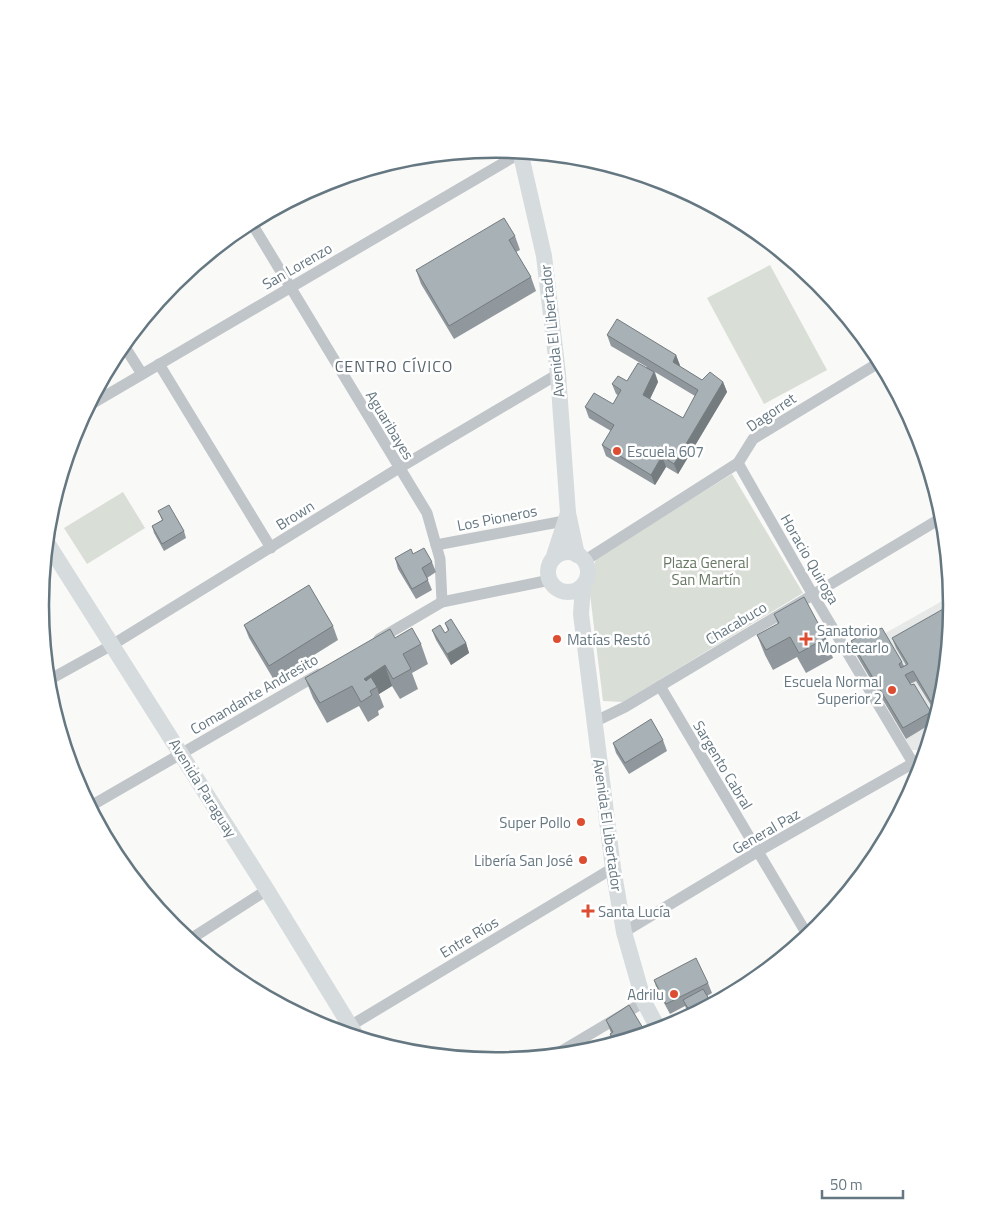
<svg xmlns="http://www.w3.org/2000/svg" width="992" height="1210" viewBox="0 0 992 1210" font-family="'Titillium Web',sans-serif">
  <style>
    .built { fill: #e7e9e8 }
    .green { fill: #d9ded6 }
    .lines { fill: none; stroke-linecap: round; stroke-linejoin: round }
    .street { stroke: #c0c5c9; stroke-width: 11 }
    .secondary { stroke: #d6dbde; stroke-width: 16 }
    .wall { fill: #90989d; fill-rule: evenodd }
    .shaded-wall { fill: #757c7f }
    .building { fill: #a7b1b6; stroke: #757c7f }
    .poi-dot { fill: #dd4d32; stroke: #fff; stroke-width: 2 }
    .labels { text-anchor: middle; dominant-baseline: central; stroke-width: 5; stroke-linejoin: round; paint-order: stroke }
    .street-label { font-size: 15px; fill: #657781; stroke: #fff }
    .poi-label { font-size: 15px; fill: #657781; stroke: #fff; text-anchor: start }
    .park-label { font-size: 15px; fill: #697964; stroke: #fff }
    .neighbourhood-label { font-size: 16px; letter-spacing: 1px; fill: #57646c; stroke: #fff }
    .rim { fill: none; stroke: #657781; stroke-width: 2.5 }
  </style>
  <rect width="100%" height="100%" fill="#f9f9f7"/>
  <path class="built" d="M951,596L952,605L943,694L928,743L918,750H912L854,651Z"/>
  <g class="green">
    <path d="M770,265L827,370L764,404L707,298Z"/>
    <path d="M732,474L803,593L623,702L603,701L589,586L596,558Z"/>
    <path d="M123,492L145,528L87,564L64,528Z"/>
  </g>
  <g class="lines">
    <g class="street">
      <path d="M251,222L427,513L440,559L442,602"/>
      <path d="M123,344L142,374"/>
      <path d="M159,364L271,548"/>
      <path d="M88,406L522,152"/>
      <path d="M738,463L813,595L919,773"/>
      <path d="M436,545L564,521"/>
      <path d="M584,561L738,463L753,439L880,362"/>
      <path d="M379,639L442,602L550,580"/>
      <path d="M47,681L112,645L399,468L558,374"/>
      <path d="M660,686L808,936"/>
      <path d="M594,722L625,707L943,517"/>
      <path d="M89,807L319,674"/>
      <path d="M624,932L757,852L924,757"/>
      <path d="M189,940L267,890"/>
      <path d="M340,1032L613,868"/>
      <path d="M555,1055L644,1002"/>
    </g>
    <g class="secondary">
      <path d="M520,151L544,256L558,374L568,513L577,555"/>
      <path d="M46,541L267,890L357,1037"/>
      <circle cx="568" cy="572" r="20"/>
      <path d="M553,559L568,513"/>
      <path d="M583,586L581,614L613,868L624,932L644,1002L659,1030"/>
    </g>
  </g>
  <g class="wall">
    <path d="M515,236L520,250L516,252L531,277L536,291L454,339L421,284L416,270Z"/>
    <path d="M607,335L676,355L679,366L702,380L723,382L727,392L678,474L666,467L655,485L606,456L602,445L611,431L589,418L585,407L613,404L618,395L616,394L612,384L627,381L647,367L611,346ZM655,372L695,396L683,418L650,399L658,382Z"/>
    <path d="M158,511L184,531L186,538L164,551L154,533L152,526L162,520Z"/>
    <path d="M413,554L432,562L436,572L427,578L432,590L416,599L398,569L395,558Z"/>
    <path d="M774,614L826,638L833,658L806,673L797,657L773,670L765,655L757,635L778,624Z"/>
    <path d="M445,623L466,643L469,653L451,665L436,640L432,630L445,633L448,631Z"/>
    <path d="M244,625L333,626L338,640L274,680L249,638Z"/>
    <path d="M395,638L421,644L428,664L412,673L418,689L400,699L392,686L379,694L384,707L378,711L379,715L368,722L359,706L327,723L313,698L305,678Z"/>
    <path d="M892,638L943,694L937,715L916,681L910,684L931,712L934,722L906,739L854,651L851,641L902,662L904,666L906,665L896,648Z"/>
    <path d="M663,740L667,751L629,774L616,753L613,743Z"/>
    <path d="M654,980L708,983L712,993L707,996L712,1004L690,1016L685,1006L670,1014L657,990Z"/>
    <path d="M629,1005L646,1034L613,1044L610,1034L611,1033L606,1020Z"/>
  </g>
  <g class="shaded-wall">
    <path d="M676,355L680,365L677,372L673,362Z"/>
    <path d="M654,372L658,382L647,405L643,395Z"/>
    <path d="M723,382L727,392L678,474L674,464Z"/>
    <path d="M662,456L666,467L655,485L651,475Z"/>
    <path d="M466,643L469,653L451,665L447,654Z"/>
    <path d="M385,665L392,686L379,694L377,687L370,691L364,679Z"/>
  </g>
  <g class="building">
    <path d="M504,218L515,236L509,240L531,277L449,326L416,270Z"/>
    <path d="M617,319L676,355L673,362L702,380L710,372L723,382L674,464L662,456L651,475L602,445L614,425L585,407L594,393L613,404L621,390L612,384L618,376L627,381L638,363L654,372L643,395L683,418L698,390L607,335Z"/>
    <path d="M169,505L184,531L162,544L152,526L163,520L158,511Z"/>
    <path d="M424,548L432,562L422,568L428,580L412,589L395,558L411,549L413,554Z"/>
    <path d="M309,585L333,626L269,666L244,625Z"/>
    <path d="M804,597L826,638L799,653L790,637L766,650L757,635L779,623L774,614Z"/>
    <path d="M952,604L943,694L938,712H937L913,671L905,675L911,685L914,684L931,712L903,728L851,641L875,627L877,630L882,628L902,662L899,664L901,668L908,664L892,638Z"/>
    <path d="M451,619L466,643L447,654L432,630L440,625L445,633L449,630L445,623Z"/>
    <path d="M412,628L421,644L403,654L411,669L393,679L385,665L364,679L366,681L371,677L377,687L370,691L372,695L361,702L352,686L320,703L305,678L390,629L395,638Z"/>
    <path d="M651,719L663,740L625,763L613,743Z"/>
    <path d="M696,958L708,983L666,1004L654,980Z"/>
    <path d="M703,989L712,1004L692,1015L683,1000Z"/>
    <path d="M629,1005L646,1033L642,1035L615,1043L610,1034L613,1032L606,1020Z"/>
  </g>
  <g class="poi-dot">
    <circle cx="617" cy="451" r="5"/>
    <circle cx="557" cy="639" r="5"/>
    <path d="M803.5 631.5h5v5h5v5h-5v5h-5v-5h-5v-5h5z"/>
    <circle cx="892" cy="690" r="5"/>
    <circle cx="581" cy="822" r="5"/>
    <circle cx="583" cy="860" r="5"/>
    <path d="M585.5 903.5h5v5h5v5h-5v5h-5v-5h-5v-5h5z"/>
    <circle cx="674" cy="994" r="5"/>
  </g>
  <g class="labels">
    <g class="street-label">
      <text transform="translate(297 266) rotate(-30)">San Lorenzo</text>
      <text transform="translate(552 331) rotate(-96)">Avenida El Libertador</text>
      <text transform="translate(771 412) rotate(-34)">Dagorret</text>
      <text transform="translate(390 425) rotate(59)">Aguaribayes</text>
      <text transform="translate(295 515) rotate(-32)">Brown</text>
      <text transform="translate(497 518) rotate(-11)">Los Pioneros</text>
      <text transform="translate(810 559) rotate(60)">Horacio Quiroga</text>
      <text transform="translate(736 623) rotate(-31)">Chacabuco</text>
      <text transform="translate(254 694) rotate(-30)">Comandante Andresito</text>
      <text transform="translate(723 765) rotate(59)">Sargento Cabral</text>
      <text transform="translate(203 788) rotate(58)">Avenida Paraguay</text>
      <text transform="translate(608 825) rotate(82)">Avenida El Libertador</text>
      <text transform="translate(766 831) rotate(-30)">General Paz</text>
      <text transform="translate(469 937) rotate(-31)">Entre Ríos</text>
    </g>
    <g class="poi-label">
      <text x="627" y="451">Escuela 607</text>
      <text x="817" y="630">Sanatorio<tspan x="817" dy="17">Montecarlo</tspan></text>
      <text x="567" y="639">Matías Restó</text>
      <text x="882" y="681" text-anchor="end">Escuela Normal<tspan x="882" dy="17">Superior 2</tspan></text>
      <text x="571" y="822" text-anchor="end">Super Pollo</text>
      <text x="573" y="860" text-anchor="end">Libería San José</text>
      <text x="598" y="911">Santa Lucía</text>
      <text x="664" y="994" text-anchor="end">Adrilu</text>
    </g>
    <g class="park-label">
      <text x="706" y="562">Plaza General<tspan x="706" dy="17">San Martín</tspan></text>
    </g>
    <g class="neighbourhood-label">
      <text x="394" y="366">CENTRO CÍVICO</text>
    </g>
  </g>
  <path d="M0 0H992V1210H0ZM49 605a447 447 0 1 1 894 0a447 447 0 1 1-894 0Z" fill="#fff" fill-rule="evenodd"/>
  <path class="rim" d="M49 605a447 447 0 1 1 894 0a447 447 0 1 1-894 0Z"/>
  <path d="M822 1190v8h81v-8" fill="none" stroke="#657781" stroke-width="2.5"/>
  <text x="830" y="1190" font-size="15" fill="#657781" stroke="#ffffff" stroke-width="4" paint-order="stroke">50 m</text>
</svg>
